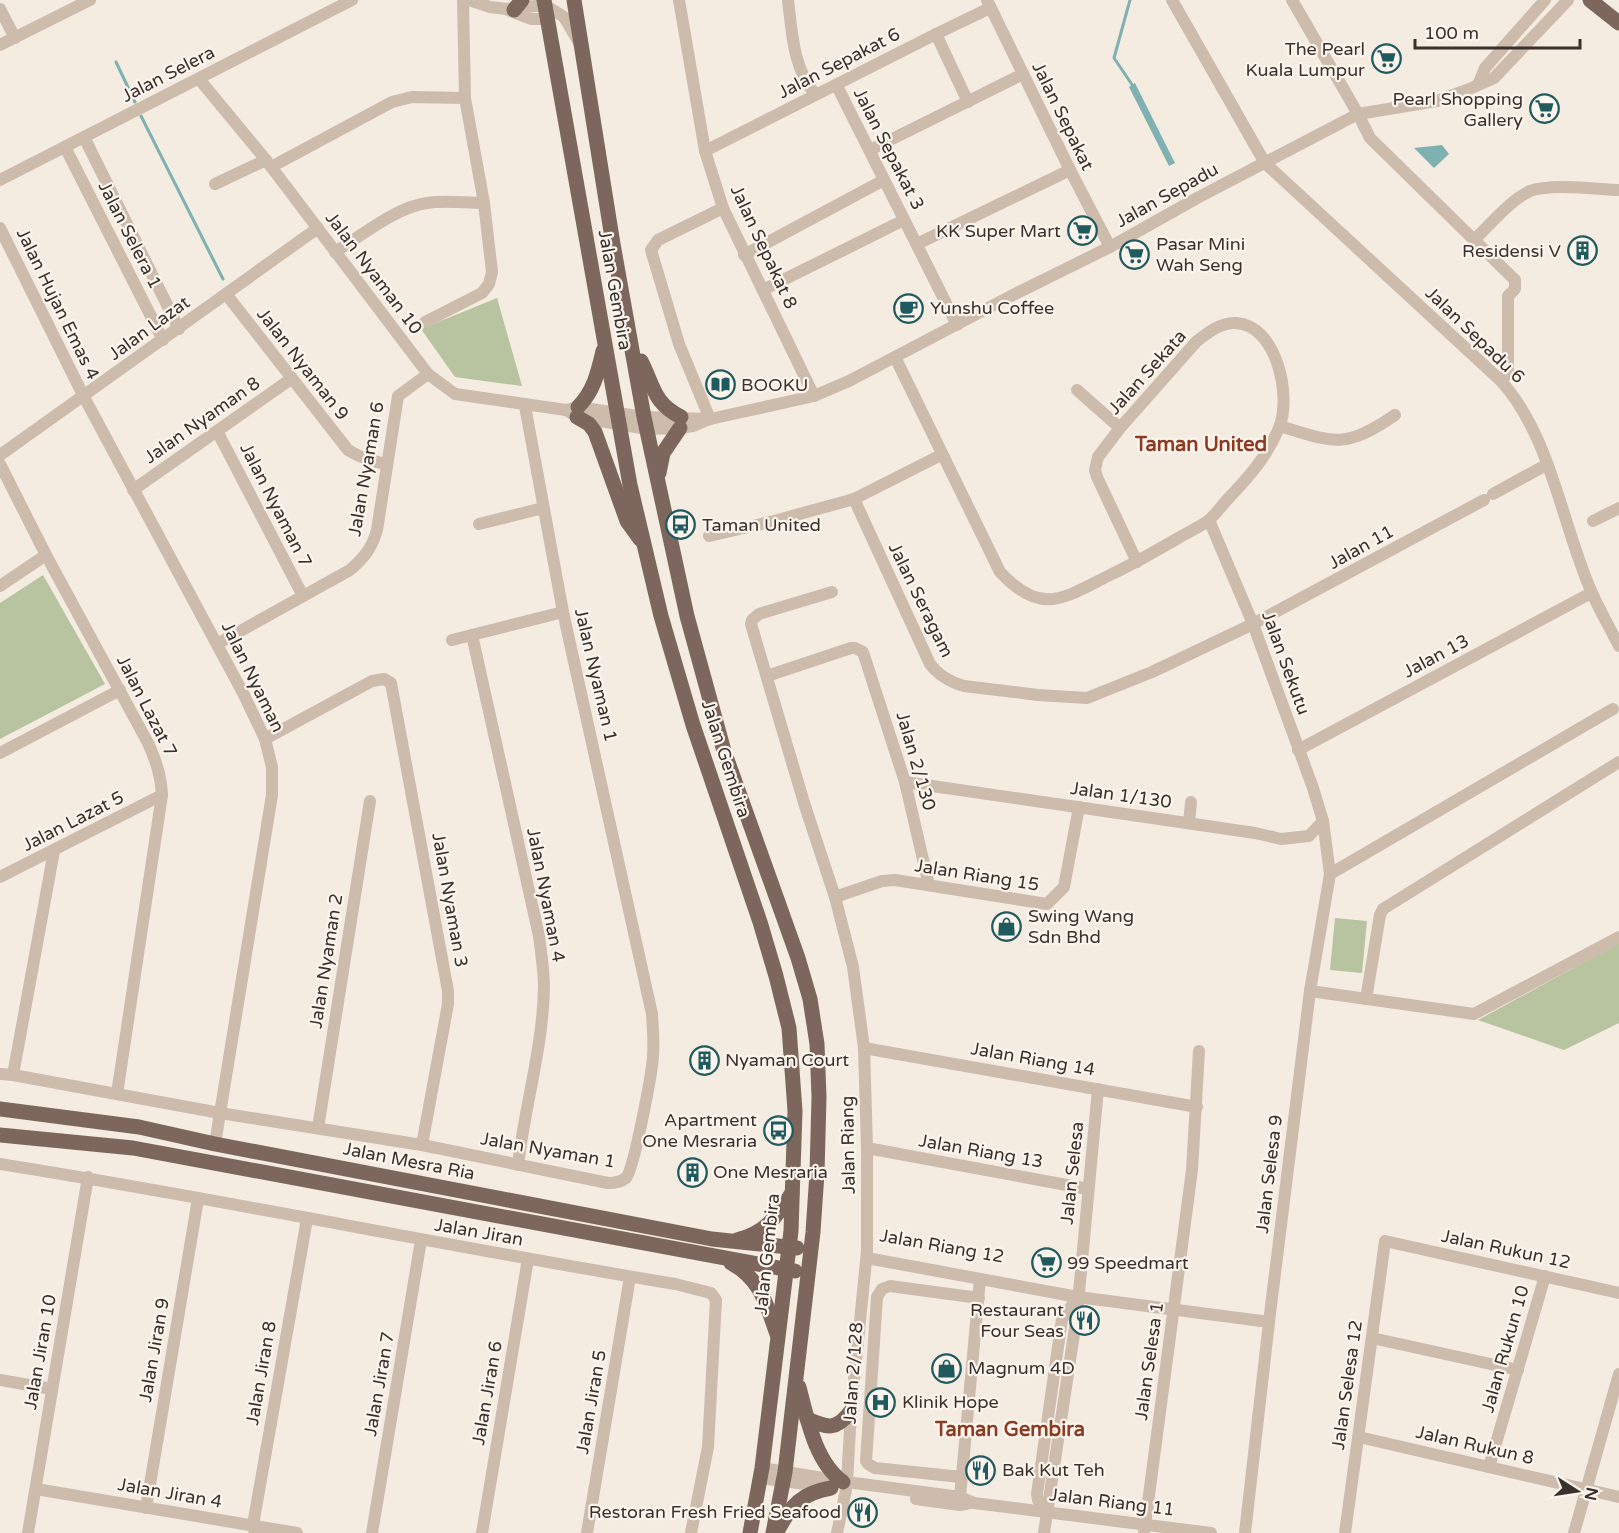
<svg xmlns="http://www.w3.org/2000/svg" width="1619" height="1533" viewBox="0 0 1619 1533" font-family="'Varela Round',sans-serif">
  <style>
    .green { fill: #b8c4a0 }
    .water { fill: #7fb0b2 }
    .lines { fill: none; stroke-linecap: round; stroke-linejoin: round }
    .stream { stroke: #7fb0b2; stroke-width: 3 }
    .minor { stroke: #cdbbac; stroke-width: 12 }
    .major { stroke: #7d675c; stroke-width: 15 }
    .labels { text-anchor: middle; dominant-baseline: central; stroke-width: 4.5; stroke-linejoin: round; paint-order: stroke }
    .poi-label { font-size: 18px; fill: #3b302b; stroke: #fbf5ee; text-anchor: start }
    .street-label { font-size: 18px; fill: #3b302b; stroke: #fbf5ee }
    .neighbourhood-label { font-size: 20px; font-weight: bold; fill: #8c3b22; stroke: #fbf5ee }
  </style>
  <rect width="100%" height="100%" fill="#f4ebe1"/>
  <g class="green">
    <path d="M497,298L522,386L455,377L421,329Z"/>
    <path d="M43,575L105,684L0,739V603Z"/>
    <path d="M1335,918L1367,921L1362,973L1330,970Z"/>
    <path d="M1619,943V1023L1564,1050L1478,1020Z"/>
  </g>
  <g class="water">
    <path d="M1135,83L1175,163L1169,166L1129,87Z"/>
    <path d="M1442,145L1449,154L1434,168L1414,148Z"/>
  </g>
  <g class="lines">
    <g class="stream">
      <path d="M1130,0L1114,58L1133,86"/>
      <path d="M116,62L135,102"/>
      <path d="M141,116L223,279"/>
    </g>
    <g class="minor">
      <path d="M469,0L490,7L506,9L545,5L564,17L578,41"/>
      <path d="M679,0L705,151L723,208L814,396"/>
      <path d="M788,0C792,33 793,68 815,94"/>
      <path d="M987,0L1070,170L1110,247"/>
      <path d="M1172,0L1265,163L1500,380C1551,435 1562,526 1592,593C1600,611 1610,628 1619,646"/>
      <path d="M1292,0L1358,114L1370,138L1515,280V289L1508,296V374L1500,380"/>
      <path d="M0,9L15,38"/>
      <path d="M508,10L531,19H547"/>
      <path d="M936,34L968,102"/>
      <path d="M0,45L90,0"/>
      <path d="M199,79L266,160L428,374L455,394L566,410L578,407L644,417L710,419"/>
      <path d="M1479,83L1485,68L1545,0"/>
      <path d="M837,86L957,325"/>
      <path d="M84,137L179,329"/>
      <path d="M65,147L163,340"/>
      <path d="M870,150L1023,74"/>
      <path d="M705,151L936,34L990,8"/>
      <path d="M271,167L392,102L412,97L465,98"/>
      <path d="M0,180L352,0"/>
      <path d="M215,184L266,160"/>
      <path d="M0,228L84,397L243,693L265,739L272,767V795L215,1144"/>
      <path d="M1474,240C1491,224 1509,201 1530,191C1550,183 1597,189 1619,190"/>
      <path d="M917,244L1070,170"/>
      <path d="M335,252C361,236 396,207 427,203C445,200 465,203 484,203"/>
      <path d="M744,255L884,180"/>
      <path d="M763,290L904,220"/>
      <path d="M226,294L348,450L359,456L387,465"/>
      <path d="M425,322L482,293L489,284L492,272L484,203L465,98L463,0"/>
      <path d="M895,357L1000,572C1041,616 1062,599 1108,576C1133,564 1156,551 1180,537C1189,532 1199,527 1208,521C1214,516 1220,508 1226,501C1247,479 1267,457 1279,428C1292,397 1277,325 1236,323C1221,322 1207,333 1196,342L1120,428L1098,457L1095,470L1097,477L1137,562"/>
      <path d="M1077,390L1120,428"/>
      <path d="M566,410L577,417L647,429L680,428L693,426L710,419L814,396L849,381L1011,296L1110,247L1199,197L1358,114L1437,101L1467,90L1494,78L1568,0"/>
      <path d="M710,419L679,344L651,250L658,240L723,208"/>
      <path d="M1280,426C1335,443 1345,449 1395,415"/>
      <path d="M217,431L303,596"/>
      <path d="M0,455L318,228"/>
      <path d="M0,464L46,555L148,743C156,761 161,775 162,795L117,1094"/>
      <path d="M133,490L291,379"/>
      <path d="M1493,494L1546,465"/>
      <path d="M854,499L930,664C939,676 950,682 964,686L1038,695L1087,698L1152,672L1253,624L1484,500"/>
      <path d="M1209,520L1253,624L1313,788L1323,821L1330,874L1310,991L1269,1322L1245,1533"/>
      <path d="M1593,521L1619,508"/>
      <path d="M479,524L543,508"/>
      <path d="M709,536L774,521L854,499L941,455"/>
      <path d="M0,586L46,555"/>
      <path d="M832,592L759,614L752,620L751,624L805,806L835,897L853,967L864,1048L867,1148V1251L851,1411L847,1482"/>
      <path d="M472,635L539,936C541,953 544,970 544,987C543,1047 525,1105 518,1165"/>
      <path d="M452,640L563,612"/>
      <path d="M217,644L350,570C364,558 372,548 377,530L398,396L428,374"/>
      <path d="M767,676L851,648H855L863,652L905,782L929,885"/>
      <path d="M265,739L372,681L384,679L391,683L448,991V1004L422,1145"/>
      <path d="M1298,750L1591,593"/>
      <path d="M0,753L120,690"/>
      <path d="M905,782L1255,833L1281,839L1309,836L1323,821"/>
      <path d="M1189,823L1191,802"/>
      <path d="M1330,874L1613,709"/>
      <path d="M0,877L162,795"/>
      <path d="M835,897L882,881L895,880L1047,904L1064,887L1079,807"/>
      <path d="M1310,991L1474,1014L1619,937"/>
      <path d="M1366,999L1380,915L1383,909L1619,762"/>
      <path d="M864,1048L1197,1107"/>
      <path d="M0,1074L13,1075L220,1113L422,1145L608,1183C615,1183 621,1182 626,1178C634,1169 652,1073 653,1056C654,1042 653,1028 652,1014L563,612L525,406"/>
      <path d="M13,1075L54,851"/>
      <path d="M318,1128L370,801"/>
      <path d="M867,1148L1088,1189"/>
      <path d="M0,1164C226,1200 450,1247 675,1284L711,1293L716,1300L708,1447L691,1533"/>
      <path d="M867,1258L1078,1297L1269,1322"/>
      <path d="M1372,1338L1518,1370"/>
      <path d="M0,1380L52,1389"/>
      <path d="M1359,1437L1619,1497"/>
      <path d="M1489,1467L1545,1276"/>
      <path d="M762,1468L847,1482L960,1497L974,1503L1211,1533"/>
      <path d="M961,1477L875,1468L868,1464L866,1461L877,1297L882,1289L890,1286L979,1298"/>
      <path d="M760,1478L827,1487"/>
      <path d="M36,1489L297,1533"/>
      <path d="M960,1497L980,1279"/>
      <path d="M916,1499L960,1505L970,1503"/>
      <path d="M146,1508L198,1199"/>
      <path d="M1046,1512L1038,1500L1037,1494L1062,1319L1078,1297"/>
      <path d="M28,1533L88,1177"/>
      <path d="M255,1533L253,1525L307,1219"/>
      <path d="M372,1533L421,1240"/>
      <path d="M482,1533L528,1259"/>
      <path d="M587,1533L630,1277"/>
      <path d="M837,1533L846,1490"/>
      <path d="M1044,1533L1077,1314L1098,1089"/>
      <path d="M1144,1533L1192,1170L1199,1051"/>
      <path d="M1345,1533L1385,1241L1619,1293"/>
      <path d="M1574,1533L1619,1374"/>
    </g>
    <g class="major">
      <path d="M544,0L630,485L661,616L693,725L760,922L776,976L789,1028L795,1111L791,1231L762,1468L750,1533"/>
      <path d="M574,0L613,244L644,417L687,616L724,751L798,958L810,999L817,1044L819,1097L817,1173L813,1232L785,1472L773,1533"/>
      <path d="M1590,0L1619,23"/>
      <path d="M514,10L522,0"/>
      <path d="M641,361C654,386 653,403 681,417"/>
      <path d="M578,407C594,391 598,372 603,351"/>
      <path d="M577,417L589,424L595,432L627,521L640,539"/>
      <path d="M659,473L663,453L680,428"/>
      <path d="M0,1109L139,1127L215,1144L712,1239L797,1248"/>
      <path d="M0,1135L133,1148L795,1271"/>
      <path d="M737,1240C767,1232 776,1217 792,1193"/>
      <path d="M731,1263C761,1279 766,1304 777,1334"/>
      <path d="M799,1387C807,1418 815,1462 843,1482"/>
      <path d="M807,1419C828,1428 836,1431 851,1411"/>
      <path d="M778,1530C791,1505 802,1493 831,1488"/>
    </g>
  </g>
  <defs>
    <symbol id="supermarket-ring" viewBox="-11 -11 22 22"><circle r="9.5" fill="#fbf5ee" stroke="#1f5a5e" stroke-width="1.5"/><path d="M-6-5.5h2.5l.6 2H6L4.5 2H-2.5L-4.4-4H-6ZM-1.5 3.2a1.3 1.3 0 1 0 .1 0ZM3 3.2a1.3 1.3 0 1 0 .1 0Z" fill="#1f5a5e"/></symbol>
    <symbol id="building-ring" viewBox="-11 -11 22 22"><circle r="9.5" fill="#fbf5ee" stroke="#1f5a5e" stroke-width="1.5"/><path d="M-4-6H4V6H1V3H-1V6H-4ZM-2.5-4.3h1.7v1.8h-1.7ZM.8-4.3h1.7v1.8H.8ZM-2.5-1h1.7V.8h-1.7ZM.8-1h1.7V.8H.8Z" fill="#1f5a5e"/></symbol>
    <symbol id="cafe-ring" viewBox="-11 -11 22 22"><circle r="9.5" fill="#fbf5ee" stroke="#1f5a5e" stroke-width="1.5"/><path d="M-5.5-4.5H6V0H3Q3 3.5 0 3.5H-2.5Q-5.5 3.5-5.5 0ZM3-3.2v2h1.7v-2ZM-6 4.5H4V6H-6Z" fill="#1f5a5e"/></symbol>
    <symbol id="library-ring" viewBox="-11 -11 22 22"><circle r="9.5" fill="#fbf5ee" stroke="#1f5a5e" stroke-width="1.5"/><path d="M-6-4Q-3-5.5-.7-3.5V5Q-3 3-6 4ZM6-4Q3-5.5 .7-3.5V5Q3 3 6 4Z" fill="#1f5a5e"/></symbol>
    <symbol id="bus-ring" viewBox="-11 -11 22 22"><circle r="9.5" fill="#fbf5ee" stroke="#1f5a5e" stroke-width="1.5"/><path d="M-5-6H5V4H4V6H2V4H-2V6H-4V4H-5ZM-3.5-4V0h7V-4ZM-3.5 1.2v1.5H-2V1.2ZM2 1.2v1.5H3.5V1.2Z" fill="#1f5a5e"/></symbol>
    <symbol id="shop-ring" viewBox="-11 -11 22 22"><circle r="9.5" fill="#fbf5ee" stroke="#1f5a5e" stroke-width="1.5"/><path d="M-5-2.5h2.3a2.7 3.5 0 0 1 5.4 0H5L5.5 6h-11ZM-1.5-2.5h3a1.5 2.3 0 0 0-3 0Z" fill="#1f5a5e"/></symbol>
    <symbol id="restaurant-ring" viewBox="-11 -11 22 22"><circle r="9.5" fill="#fbf5ee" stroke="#1f5a5e" stroke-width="1.5"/><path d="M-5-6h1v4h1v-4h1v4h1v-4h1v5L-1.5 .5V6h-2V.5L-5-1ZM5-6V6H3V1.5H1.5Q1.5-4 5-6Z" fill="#1f5a5e"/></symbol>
    <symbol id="hospital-ring" viewBox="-11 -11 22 22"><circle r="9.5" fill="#fbf5ee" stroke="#1f5a5e" stroke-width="1.5"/><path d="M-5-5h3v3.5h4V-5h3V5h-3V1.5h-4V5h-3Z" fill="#1f5a5e"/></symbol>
  </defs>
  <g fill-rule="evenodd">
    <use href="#supermarket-ring" x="1370" y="42" width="33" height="33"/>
    <use href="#supermarket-ring" x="1528" y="92" width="33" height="33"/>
    <use href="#supermarket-ring" x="1066" y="214" width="33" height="33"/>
    <use href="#building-ring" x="1566" y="234" width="33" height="33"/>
    <use href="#supermarket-ring" x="1118" y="238" width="33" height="33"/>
    <use href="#cafe-ring" x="892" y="292" width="33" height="33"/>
    <use href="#library-ring" x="704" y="368" width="33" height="33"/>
    <use href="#bus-ring" x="664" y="508" width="33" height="33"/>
    <use href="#shop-ring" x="990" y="910" width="33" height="33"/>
    <use href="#building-ring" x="688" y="1044" width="33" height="33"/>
    <use href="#bus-ring" x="762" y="1114" width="33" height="33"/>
    <use href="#building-ring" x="676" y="1156" width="33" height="33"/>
    <use href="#supermarket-ring" x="1030" y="1246" width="33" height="33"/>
    <use href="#restaurant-ring" x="1068" y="1304" width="33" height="33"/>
    <use href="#shop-ring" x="930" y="1352" width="33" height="33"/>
    <use href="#hospital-ring" x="864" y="1386" width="33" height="33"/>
    <use href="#restaurant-ring" x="964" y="1454" width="33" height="33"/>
    <use href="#restaurant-ring" x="846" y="1496" width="33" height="33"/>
  </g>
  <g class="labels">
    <g class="poi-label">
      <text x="1365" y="49" text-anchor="end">The Pearl<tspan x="1365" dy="21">Kuala Lumpur</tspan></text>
      <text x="1523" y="99" text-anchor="end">Pearl Shopping<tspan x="1523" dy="21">Gallery</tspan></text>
      <text x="1061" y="231" text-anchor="end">KK Super Mart</text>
      <text x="1156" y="244">Pasar Mini<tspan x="1156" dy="21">Wah Seng</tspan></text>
      <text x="1561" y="251" text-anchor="end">Residensi V</text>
      <text x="930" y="308">Yunshu Coffee</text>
      <text x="741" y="385">BOOKU</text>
      <text x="702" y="525">Taman United</text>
      <text x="1028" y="916">Swing Wang<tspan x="1028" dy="21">Sdn Bhd</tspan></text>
      <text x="725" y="1060">Nyaman Court</text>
      <text x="757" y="1120" text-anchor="end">Apartment<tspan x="757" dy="21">One Mesraria</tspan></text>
      <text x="713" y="1172">One Mesraria</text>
      <text x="1067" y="1263">99 Speedmart</text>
      <text x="1064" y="1310" text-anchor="end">Restaurant<tspan x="1064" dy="21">Four Seas</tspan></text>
      <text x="968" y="1368">Magnum 4D</text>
      <text x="902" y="1402">Klinik Hope</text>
      <text x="1002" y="1470">Bak Kut Teh</text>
      <text x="841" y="1512" text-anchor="end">Restoran Fresh Fried Seafood</text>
    </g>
    <g class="street-label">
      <text transform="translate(839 63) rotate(-27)">Jalan Sepakat 6</text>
      <text transform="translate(168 74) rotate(-27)">Jalan Selera</text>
      <text transform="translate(1063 116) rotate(64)">Jalan Sepakat</text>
      <text transform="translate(889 149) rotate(63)">Jalan Sepakat 3</text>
      <text transform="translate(1167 195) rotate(-29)">Jalan Sepadu</text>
      <text transform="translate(130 235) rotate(63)">Jalan Selera 1</text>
      <text transform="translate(764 247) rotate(65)">Jalan Sepakat 8</text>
      <text transform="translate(374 273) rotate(53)">Jalan Nyaman 10</text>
      <text transform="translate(615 290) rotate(80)">Jalan Gembira</text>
      <text transform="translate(58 304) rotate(64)">Jalan Hujan Emas 4</text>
      <text transform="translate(149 328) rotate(-36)">Jalan Lazat</text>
      <text transform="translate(1475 335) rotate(44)">Jalan Sepadu 6</text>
      <text transform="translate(303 364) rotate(52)">Jalan Nyaman 9</text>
      <text transform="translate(1147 372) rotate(-48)">Jalan Sekata</text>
      <text transform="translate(202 420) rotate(-35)">Jalan Nyaman 8</text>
      <text transform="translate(366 469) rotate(-80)">Jalan Nyaman 6</text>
      <text transform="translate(276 505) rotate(63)">Jalan Nyaman 7</text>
      <text transform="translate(1361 547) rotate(-29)">Jalan 11</text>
      <text transform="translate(921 600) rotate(64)">Jalan Seragam</text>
      <text transform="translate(1436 656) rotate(-28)">Jalan 13</text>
      <text transform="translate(1286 663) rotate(70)">Jalan Sekutu</text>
      <text transform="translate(596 675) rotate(77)">Jalan Nyaman 1</text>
      <text transform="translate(253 677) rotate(64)">Jalan Nyaman</text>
      <text transform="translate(147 706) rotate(63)">Jalan Lazat 7</text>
      <text transform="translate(726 759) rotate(72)">Jalan Gembira</text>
      <text transform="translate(916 761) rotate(74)">Jalan 2/130</text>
      <text transform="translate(1121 795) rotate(8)">Jalan 1/130</text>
      <text transform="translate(73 821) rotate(-27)">Jalan Lazat 5</text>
      <text transform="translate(977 875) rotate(9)">Jalan Riang 15</text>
      <text transform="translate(546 895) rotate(79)">Jalan Nyaman 4</text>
      <text transform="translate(450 900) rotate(80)">Jalan Nyaman 3</text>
      <text transform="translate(326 961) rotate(-81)">Jalan Nyaman 2</text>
      <text transform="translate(1033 1059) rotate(10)">Jalan Riang 14</text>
      <text transform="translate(848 1145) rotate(-91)">Jalan Riang</text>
      <text transform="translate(548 1150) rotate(10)">Jalan Nyaman 1</text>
      <text transform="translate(981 1151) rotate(10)">Jalan Riang 13</text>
      <text transform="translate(409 1161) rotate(11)">Jalan Mesra Ria</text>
      <text transform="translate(1072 1173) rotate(-84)">Jalan Selesa</text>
      <text transform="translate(1269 1174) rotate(-83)">Jalan Selesa 9</text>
      <text transform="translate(479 1232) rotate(10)">Jalan Jiran</text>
      <text transform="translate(942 1246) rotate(10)">Jalan Riang 12</text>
      <text transform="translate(1506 1249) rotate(12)">Jalan Rukun 12</text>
      <text transform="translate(767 1254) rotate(-84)">Jalan Gembira</text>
      <text transform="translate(1505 1349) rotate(-74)">Jalan Rukun 10</text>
      <text transform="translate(154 1350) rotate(-80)">Jalan Jiran 9</text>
      <text transform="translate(40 1352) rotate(-80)">Jalan Jiran 10</text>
      <text transform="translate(1149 1361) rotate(-82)">Jalan Selesa 1</text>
      <text transform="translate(261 1373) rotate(-80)">Jalan Jiran 8</text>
      <text transform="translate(853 1373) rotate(-86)">Jalan 2/128</text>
      <text transform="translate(379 1384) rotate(-80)">Jalan Jiran 7</text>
      <text transform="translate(1347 1385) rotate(-82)">Jalan Selesa 12</text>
      <text transform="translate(487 1393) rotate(-80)">Jalan Jiran 6</text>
      <text transform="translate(591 1402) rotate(-80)">Jalan Jiran 5</text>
      <text transform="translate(1475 1445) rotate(13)">Jalan Rukun 8</text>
      <text transform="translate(170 1493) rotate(10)">Jalan Jiran 4</text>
      <text transform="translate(1112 1502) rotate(7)">Jalan Riang 11</text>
    </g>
    <g class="neighbourhood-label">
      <text x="1201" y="445">Taman United</text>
      <text x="1010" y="1430">Taman Gembira</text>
    </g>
  </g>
  <g transform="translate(1577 1491) rotate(102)" stroke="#fbf5ee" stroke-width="4.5" paint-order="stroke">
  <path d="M0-4.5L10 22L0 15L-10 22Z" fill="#3b302b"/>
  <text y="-9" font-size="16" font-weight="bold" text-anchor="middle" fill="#3b302b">N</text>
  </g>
  <path d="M1415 39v9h165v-9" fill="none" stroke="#3b302b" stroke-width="3"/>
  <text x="1424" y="39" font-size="18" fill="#3b302b" stroke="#fbf5ee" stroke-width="4.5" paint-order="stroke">100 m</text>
</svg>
